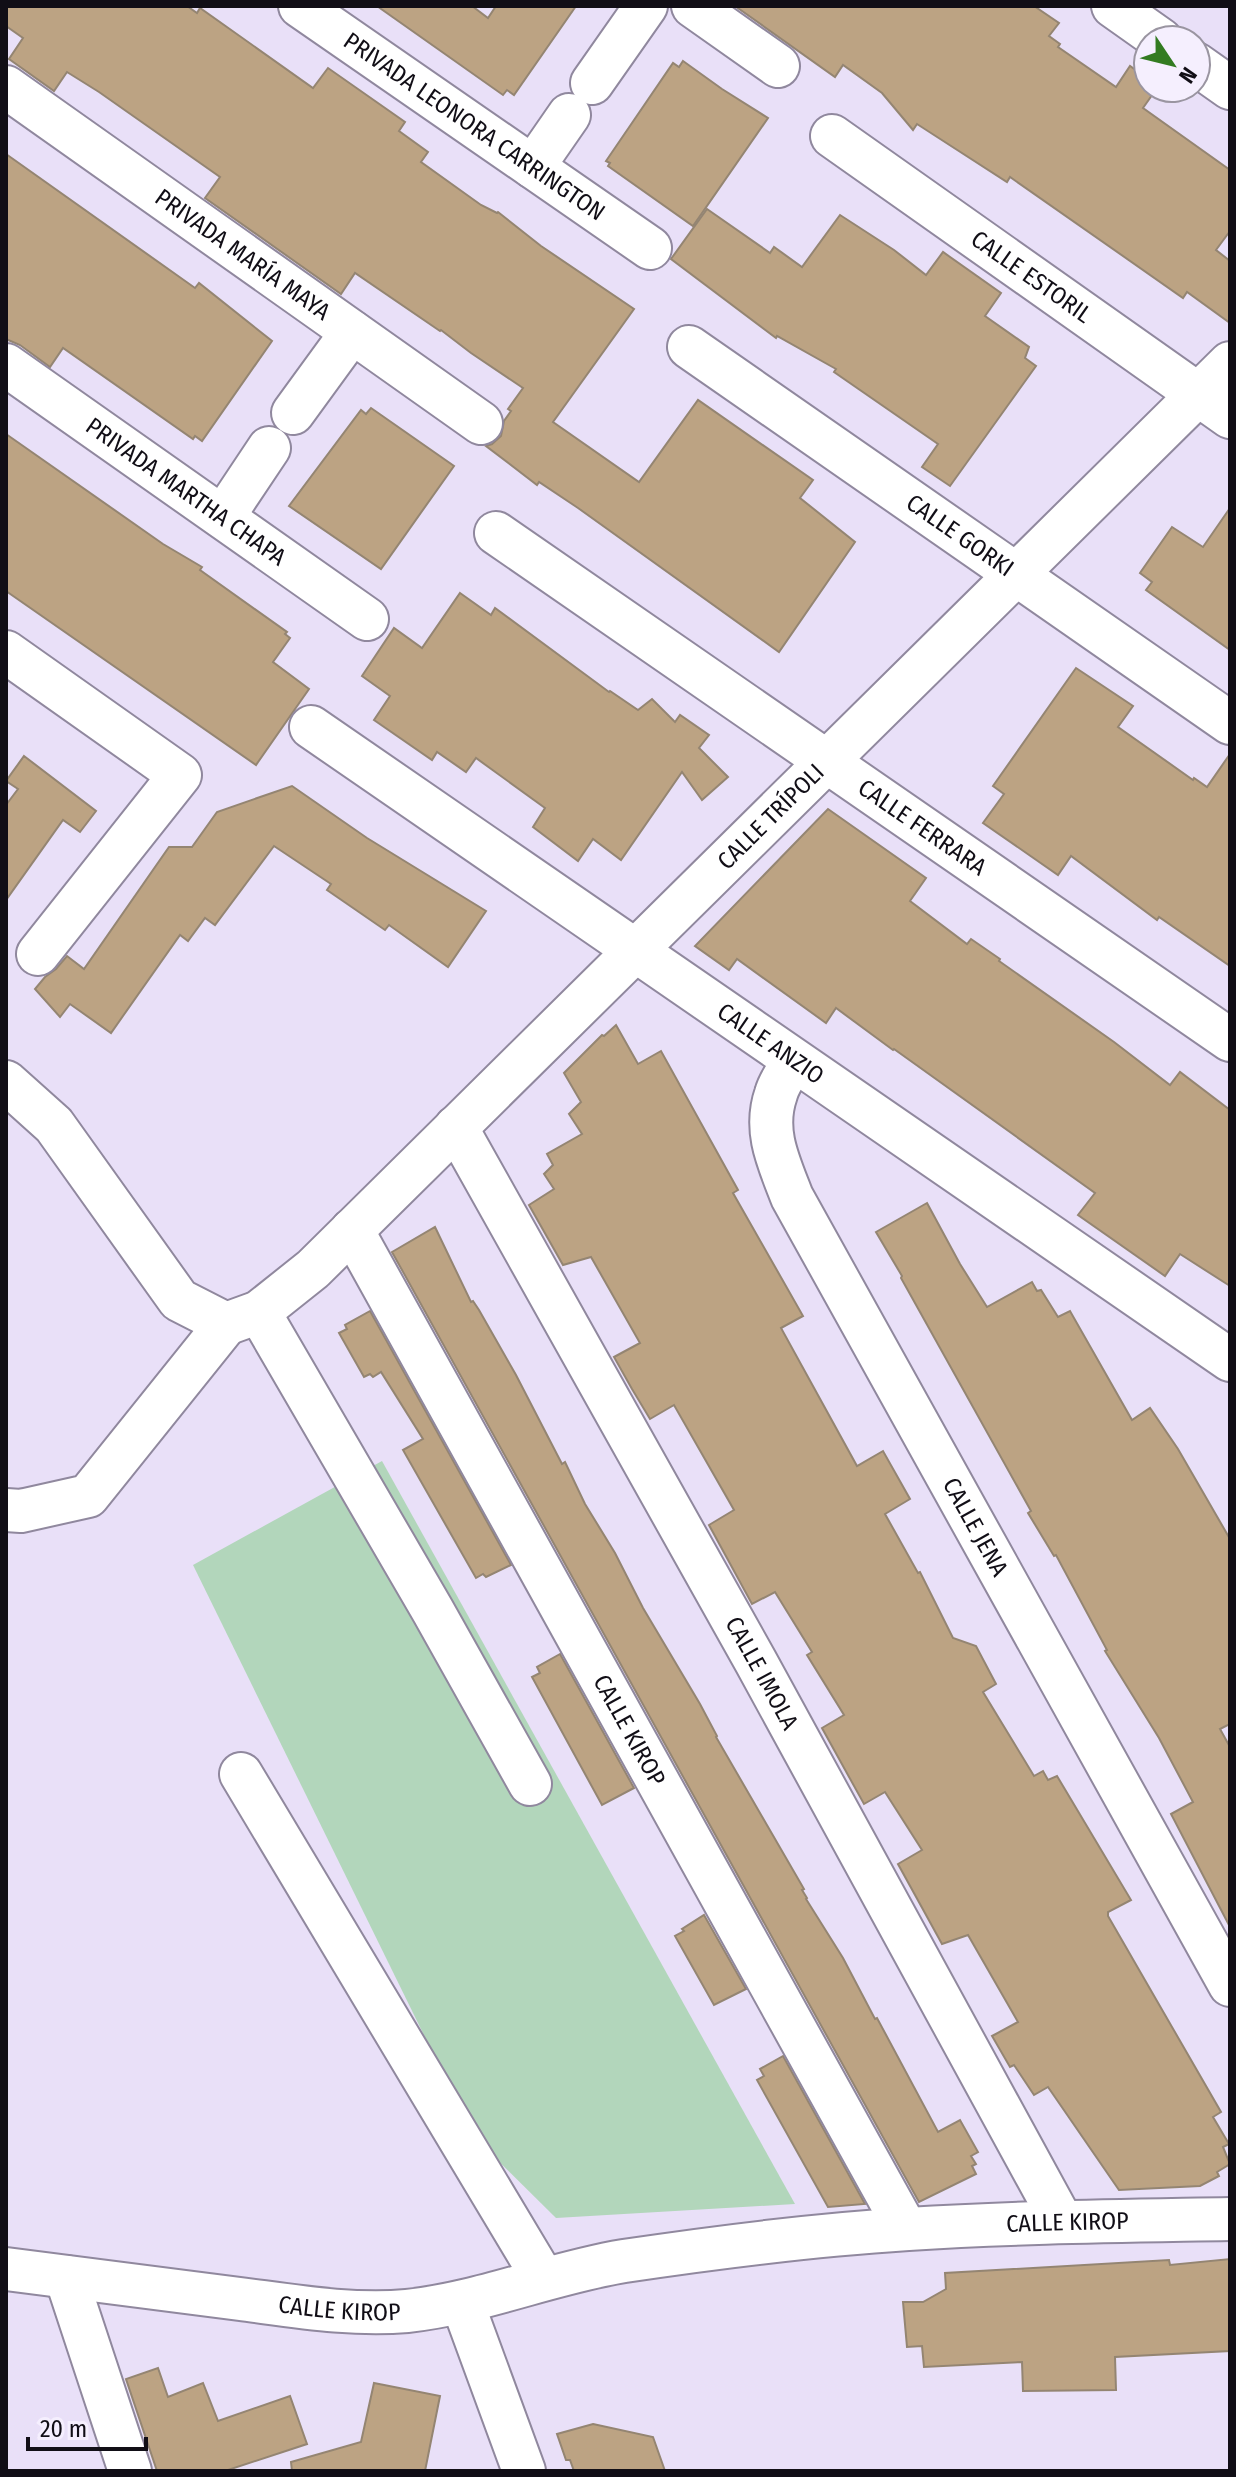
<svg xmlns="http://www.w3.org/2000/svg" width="1236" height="2477" viewBox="0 0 1236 2477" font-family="'Fira Sans Condensed',sans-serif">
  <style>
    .green { fill: #b2d6bb }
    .building { fill: #bca383; stroke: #948572; stroke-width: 2 }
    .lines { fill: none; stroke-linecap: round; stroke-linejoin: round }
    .minor-casing { stroke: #90889e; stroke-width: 46 }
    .minor { stroke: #fff; stroke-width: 42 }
    .labels { text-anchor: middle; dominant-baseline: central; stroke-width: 8; stroke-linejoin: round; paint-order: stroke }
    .street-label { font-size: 24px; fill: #110e16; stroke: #f5effe }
  </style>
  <rect width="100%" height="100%" fill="#e9e0f8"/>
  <path class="green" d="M382,1461L795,2204L556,2218L474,2137L193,1565Z"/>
  <g class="building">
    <path d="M6,6H187L197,13L200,8L313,88L328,68L405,122L399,131L428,152L421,162L481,205L497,213L498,212L541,246L634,309L553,422L639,482L698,400L813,480L800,498L855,542L779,652L578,508L539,482L537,485L486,446L492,444L501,436L504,421L511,411L508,409L523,388L471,353L441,330L440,331L355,273L341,294L205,198L220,177L99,92L67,72L54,91L9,59L23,38L6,26Z"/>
    <path d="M377,6H472L488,18L496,6H576L514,95L507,90L503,95Z"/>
    <path d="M735,6H1034L1059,23L1049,36L1060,44L1058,47L1116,87L1130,66L1148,79V88H1157L1143,108L1230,170V231L1216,250L1230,261V323L1187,292L1183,298L1010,177L1007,182L917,124L913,130L882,93L843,65L835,77Z"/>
    <path d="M683,61L722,89L768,118L693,226L608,166L610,163L606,161L673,63L679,67Z"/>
    <path d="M6,154L195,288L199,283L272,341L202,441L195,436L193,439L63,348L50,367L20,345L6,339Z"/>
    <path d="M707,209L770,253L774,247L802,267L840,215L894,250L926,275L943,252L1001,293L985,316L1029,347L1025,358L1036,366L950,486L922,467L938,444L834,372L836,369L777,336L776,338L671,259Z"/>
    <path d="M371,408L454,466L381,569L289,506L361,410L366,414Z"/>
    <path d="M6,434L163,544L202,567L200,570L287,632L285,634L290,638L273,662L309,689L256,765L6,591Z"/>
    <path d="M1230,508V650L1146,590L1152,582L1140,573L1172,527L1203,547Z"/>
    <path d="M460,593L491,615L495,608L609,692L610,691L638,710L652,699L675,722L680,715L709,735L699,748L728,777L702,800L682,772L621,860L593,839L578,861L533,827L545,808L476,758L466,772L437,752L432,760L374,720L390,696L362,676L394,628L422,648Z"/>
    <path d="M1076,668L1133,706L1118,727L1193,780L1194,778L1207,787L1230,754V966L1159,917L1157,920L1071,856L1058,875L983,823L1004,794L993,786Z"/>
    <path d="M24,756L96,811L80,832L63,820L6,900V805L18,789L6,781Z"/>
    <path d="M292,786L367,838L486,911L448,967L389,925L385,930L327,890L331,884L274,846L215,925L205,918L188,941L180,935L111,1033L70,1004L60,1017L35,989L45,977L56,969L67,956L84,969L169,847H192L217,812Z"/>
    <path d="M828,809L926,878L910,901L967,944L971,939L1000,959L999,961L1114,1042L1170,1085L1180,1072L1230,1110V1286L1180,1254L1165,1276L1078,1215L1095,1193L894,1049L893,1050L836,1008L826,1023L737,959L729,970L695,946Z"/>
    <path d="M616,1025L638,1064L661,1051L738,1190L733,1193L803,1316L781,1328L857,1466L883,1451L910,1499L885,1514L918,1573L920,1572L953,1638L976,1646L996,1684L983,1692L1034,1776L1043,1771L1048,1780L1057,1776L1131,1900L1108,1912V1916L1221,2112L1213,2117L1229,2144L1223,2147L1230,2164L1217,2172L1219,2176L1200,2186L1119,2190L1048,2087L1034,2095L1014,2065L1010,2067L992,2036L1018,2022L968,1935L942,1944L898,1864L922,1850L885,1792L864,1804L822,1728L844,1715L807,1655L812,1652L775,1592L752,1604L709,1525L734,1510L674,1405L650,1419L632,1389L614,1357L640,1343L591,1257L563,1265L529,1205L554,1189L544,1174L553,1165L547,1154L582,1134L569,1114L581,1102L564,1073L602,1035L604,1036Z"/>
    <path d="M927,1203L960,1264L987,1307L1032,1282L1037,1291L1041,1290L1058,1317L1070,1311L1132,1420L1150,1408L1178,1449L1230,1539V1724L1220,1729L1230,1747V1927L1171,1814L1193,1802L1159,1738L1105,1651L1107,1650L1056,1555L1054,1556L1028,1513L1031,1511L901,1278L902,1276L876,1232Z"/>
    <path d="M435,1227L471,1302L473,1301L479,1310L516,1375L562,1464L565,1462L585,1504L615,1553L643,1608L700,1704L717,1736L716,1737L804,1889L802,1890L807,1898L806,1899L843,1958L875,2019L877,2018L938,2132L960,2120L978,2152L971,2156L976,2164L972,2166L976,2174L919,2202L392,1252Z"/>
    <path d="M370,1311L511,1565L486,1577L483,1574L476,1578L403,1450L423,1439L381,1372L373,1377L370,1374L364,1377L339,1333L347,1329L345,1325Z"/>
    <path d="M560,1654L634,1788L602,1805L532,1677L540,1673L537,1667Z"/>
    <path d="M704,1915L746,1989L714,2005L675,1936L684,1931L682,1929Z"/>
    <path d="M783,2056L865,2204L828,2207L757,2080L764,2076L760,2069Z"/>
    <path d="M1230,2259V2351L1115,2357L1116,2390L1023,2391L1022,2362L924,2367L922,2346L907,2347L903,2302H923L946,2289L945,2273L1169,2260L1170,2265Z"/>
    <path d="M158,2368L168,2397L203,2383L218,2421L290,2396L307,2444L225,2471H157L126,2379Z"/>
    <path d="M374,2383L440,2396L425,2471H292L291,2462L361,2442Z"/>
    <path d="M593,2424L653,2437L665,2471H574L570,2460H566L557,2434Z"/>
  </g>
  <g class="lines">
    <defs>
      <g id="minor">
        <path id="s1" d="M300,6L650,248"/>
        <path d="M693,6L778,66"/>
        <path d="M1113,6L1161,40"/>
        <path d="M1196,64L1230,88"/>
        <path d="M592,83L646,6"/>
        <path id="s2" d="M6,87L481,423"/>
        <path id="s3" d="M832,136L1230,417"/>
        <path d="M533,167L569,115"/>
        <path id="s4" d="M689,347L1230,723"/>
        <path id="s5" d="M6,365L367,619"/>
        <path d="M293,413L352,332"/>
        <path d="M223,517L269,448"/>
        <path id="s6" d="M496,533L1230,1040"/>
        <path d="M6,652L180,775L38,954"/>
        <path id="s7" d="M311,727L1230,1360"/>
        <path id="s8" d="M794,1061C788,1071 779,1082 776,1094C763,1131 779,1163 792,1197L1230,1985"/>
        <path id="s9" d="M6,1082L54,1125L179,1300L226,1324L259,1312L313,1269L1230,363"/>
        <path id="s10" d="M456,1127L756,1662L1062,2222"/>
        <path id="s11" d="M352,1230L906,2229"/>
        <path d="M259,1312L433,1611L530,1784"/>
        <path d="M6,1510L21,1511L88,1496L226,1324"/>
        <path d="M241,1774L543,2278"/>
        <path id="s12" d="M6,2269C84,2279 162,2289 240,2299C294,2306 352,2316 407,2311C481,2303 551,2273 624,2261C718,2247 813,2235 908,2229C1015,2222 1123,2221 1230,2219"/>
        <path d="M66,2277L130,2471"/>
        <path d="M462,2302L524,2471"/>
      </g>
    </defs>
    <use href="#minor" class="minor-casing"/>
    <use href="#minor" class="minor"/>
  </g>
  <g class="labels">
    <g class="street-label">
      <text stroke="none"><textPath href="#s1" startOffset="212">PRIVADA LEONORA CARRINGTON</textPath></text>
      <text stroke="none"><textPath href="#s2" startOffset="290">PRIVADA MARÍA MAYA</textPath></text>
      <text stroke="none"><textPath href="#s3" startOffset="244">CALLE ESTORIL</textPath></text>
      <text stroke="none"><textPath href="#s5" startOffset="220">PRIVADA MARTHA CHAPA</textPath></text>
      <text stroke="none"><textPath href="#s4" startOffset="330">CALLE GORKI</textPath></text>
      <text stroke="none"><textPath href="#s9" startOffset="1080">CALLE TRÍPOLI</textPath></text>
      <text stroke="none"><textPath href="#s6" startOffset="518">CALLE FERRARA</textPath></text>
      <text stroke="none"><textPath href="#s7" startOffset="558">CALLE ANZIO</textPath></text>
      <text stroke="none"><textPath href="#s8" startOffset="522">CALLE JENA</textPath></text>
      <text stroke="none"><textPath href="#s10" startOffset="626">CALLE IMOLA</textPath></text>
      <text stroke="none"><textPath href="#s11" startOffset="572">CALLE KIROP</textPath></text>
      <text stroke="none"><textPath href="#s12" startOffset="1072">CALLE KIROP</textPath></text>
      <text stroke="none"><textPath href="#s12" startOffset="336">CALLE KIROP</textPath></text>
    </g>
  </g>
  <rect width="1236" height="2477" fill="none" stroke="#110e16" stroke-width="16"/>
  <g transform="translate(1172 64) rotate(125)"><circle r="38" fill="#f5effe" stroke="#9a95a1" stroke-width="2"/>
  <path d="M0-6L14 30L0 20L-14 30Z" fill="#337b21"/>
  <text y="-12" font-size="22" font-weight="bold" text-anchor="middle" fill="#110e16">N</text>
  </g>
  <path d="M28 2437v12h118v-12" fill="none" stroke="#110e16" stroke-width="4"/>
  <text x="40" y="2437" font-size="24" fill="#110e16" stroke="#f5effe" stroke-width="6" paint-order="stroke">20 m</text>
</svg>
